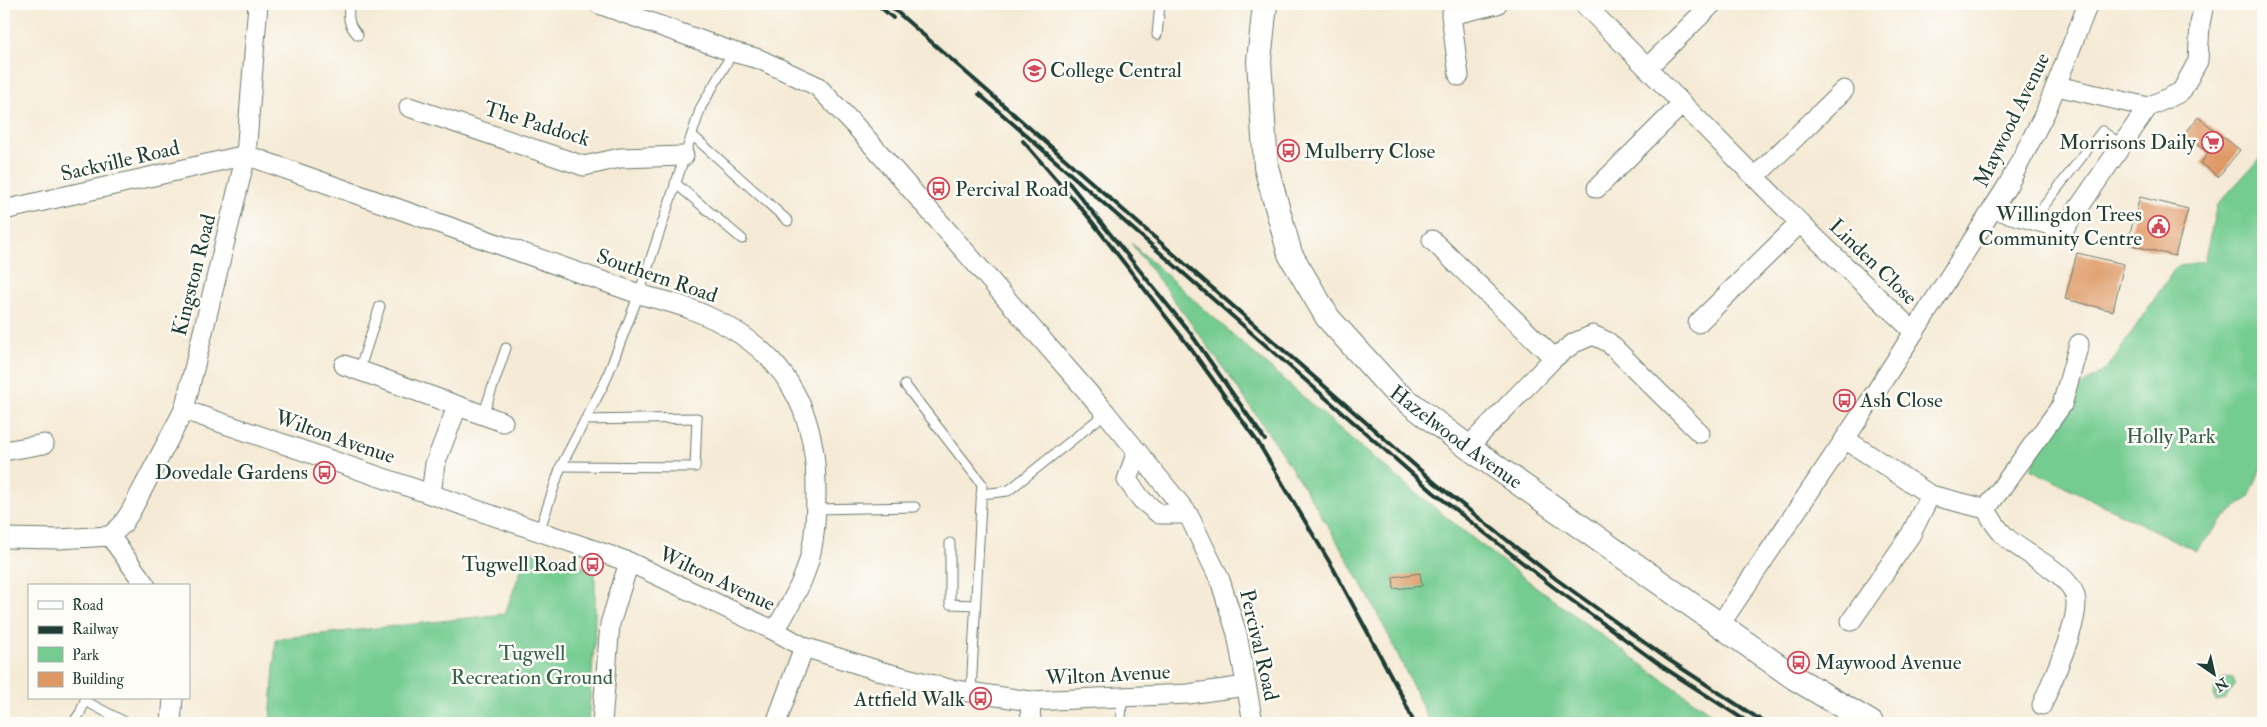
<svg xmlns="http://www.w3.org/2000/svg" width="2267" height="727" viewBox="0 0 2267 727" font-family="'IM FELL Double Pica',serif">
  <style>
    .green { fill: #74cc91; stroke: #4a8462 }
    .building { fill: #de9864 }
    .lines { fill: none; stroke-linecap: round; stroke-linejoin: round }
    .service-casing { stroke: #6a7a6c; stroke-width: 11 }
    .minor-casing { stroke: #6a7a6c; stroke-width: 21 }
    .tertiary-casing { stroke: #6a7a6c; stroke-width: 26 }
    .service { stroke: #fff; stroke-width: 9 }
    .minor { stroke: #fff; stroke-width: 19 }
    .tertiary { stroke: #fff; stroke-width: 24 }
    .rail { stroke: #1f3d34; stroke-width: 4 }
    .labels { text-anchor: middle; dominant-baseline: central; stroke-width: 5; stroke-linejoin: round; paint-order: stroke }
    .poi-label { font-size: 21px; fill: #1f3d34; stroke: #fdfcf7; text-anchor: start }
    .street-label { font-size: 21px; fill: #1f3d34; stroke: #fdfcf7 }
    .park-label { font-size: 21px; fill: #34614b; stroke: #fdfcf7 }
  </style>
  <rect width="100%" height="100%" fill="#fdfcf7"/>
  <filter id="ink" filterUnits="userSpaceOnUse"><feTurbulence type="fractalNoise" baseFrequency=".02" numOctaves="2"/><feDisplacementMap in="SourceGraphic" scale="10" xChannelSelector="R" yChannelSelector="G"/><feConvolveMatrix kernelMatrix="1 2 1 2 8 2 1 2 1" color-interpolation-filters="sRGB"/></filter>
  <filter id="wash" filterUnits="userSpaceOnUse"><feTurbulence type="fractalNoise" baseFrequency=".0096" numOctaves="4" result="noise"/><feDisplacementMap in="SourceGraphic" scale="20" xChannelSelector="R" yChannelSelector="G"/><feGaussianBlur stdDeviation="1.12" result="paint"/><feColorMatrix in="noise" values="0 0 0 0 0 0 0 0 0 0 0 0 0 0 0 0 0 1.4 0 .05"/><feComposite in="paint" operator="in"/></filter>
  <g filter="url(#wash)">
    <rect width="100%" height="100%" fill="#f5ead5"/>
    <g class="green">
      <path d="M2263,155V463L2249,497L2225,517L2196,551L2030,469L2077,389L2109,366L2176,267L2204,261L2217,205Z"/>
      <path d="M1131,243C1233,335 1334,427 1441,513C1533,587 1629,656 1725,723H1430C1412,685 1394,645 1374,607C1305,478 1219,359 1131,243Z"/>
      <path d="M528,550L595,570V635L588,723H270L276,639L505,614Z"/>
      <path d="M2226,677L2233,678L2235,684L2225,699L2216,701C2211,691 2217,682 2226,677Z"/>
    </g>
    <g id="blocks">
      <g class="building">
        <path d="M2198,117L2240,150L2218,177L2201,163L2208,153L2184,135Z"/>
        <path d="M2140,197L2188,209L2175,256L2127,244Z"/>
        <path d="M2077,253L2124,264L2113,311L2065,299Z"/>
        <path d="M1420,573L1422,586L1394,589L1393,577Z"/>
      </g>
    </g>
  </g>
  <g filter="url(#ink)">
    <use href="#blocks" fill-opacity="0" stroke="#6a7a6c" stroke-width="1"/>
    <g class="lines">
      <defs>
        <g id="service">
          <path d="M349,4C348,18 348,25 358,35"/>
          <path d="M1157,35L1160,4"/>
          <path d="M692,135L788,221"/>
          <path d="M675,183L742,239"/>
          <path d="M2033,220L2102,131L2122,145"/>
          <path d="M359,371L380,306"/>
          <path d="M905,385L982,484L971,692"/>
          <path d="M483,415L506,348"/>
          <path d="M561,466L695,467L697,418L585,420"/>
          <path d="M981,494L1008,491L1106,413"/>
          <path d="M816,509L915,507"/>
          <path d="M539,532L561,466L605,382L639,294L701,107L733,52"/>
          <path d="M950,543V604L975,605"/>
          <path d="M85,698V701L127,723"/>
          <path d="M73,723L80,713L85,701"/>
          <path d="M1121,723L1122,698"/>
        </g>
        <g id="minor">
          <path d="M599,4L733,52L759,59L817,86L860,131L1106,413L1188,514L1220,580L1237,634L1253,723"/>
          <path d="M1584,4L1800,223L1914,332"/>
          <path d="M1648,67L1712,4"/>
          <path d="M1459,76L1451,15L1497,4"/>
          <path d="M2057,86L2148,107L2181,92L2198,61L2200,24L2204,4"/>
          <path d="M409,107L584,166L620,158L684,156"/>
          <path d="M1756,176L1844,90"/>
          <path d="M1597,188L1682,104"/>
          <path d="M1994,209L2064,229L2148,107"/>
          <path d="M4,210L246,155L639,294C655,299 673,302 690,309C771,339 815,395 816,483C816,512 816,542 806,570C799,591 786,611 775,631"/>
          <path d="M1432,240L1554,358L1574,343L1593,335L1608,342L1700,433"/>
          <path d="M1698,323L1800,223"/>
          <path d="M344,365L503,422"/>
          <path d="M184,410L629,562L775,631L804,647L883,672L949,689L1030,701L1188,694L1246,686"/>
          <path d="M1845,439L1930,495L1911,534L1851,621"/>
          <path d="M1468,447L1554,358"/>
          <path d="M4,451L44,444"/>
          <path d="M1137,451L1127,480L1142,500L1159,514H1188"/>
          <path d="M431,494L435,464L457,407"/>
          <path d="M1930,495L1986,509C2001,538 2011,542 2037,559C2049,566 2071,581 2075,596C2082,618 2051,682 2042,705"/>
          <path d="M1986,509L2062,405L2079,344"/>
          <path d="M110,536L122,525L131,511L184,410L246,155L258,4"/>
          <path d="M110,536L146,586"/>
          <path d="M4,538L59,539L110,536"/>
          <path d="M1719,626L1863,412L2008,185L2046,111L2088,4"/>
          <path d="M1030,701L1031,723"/>
          <path d="M171,723L173,698"/>
          <path d="M602,723L610,624L629,562"/>
          <path d="M776,723L804,647"/>
        </g>
        <g id="tertiary">
          <path id="s1" d="M1265,4L1259,61L1266,167L1290,254L1328,318L1394,391L1468,447L1795,678L1871,723"/>
        </g>
      </defs>
      <use href="#service" class="service-casing"/>
      <use href="#minor" class="minor-casing"/>
      <use href="#tertiary" class="tertiary-casing"/>
      <use href="#service" class="service"/>
      <use href="#minor" class="minor"/>
      <use href="#tertiary" class="tertiary"/>
      <g class="rail">
        <path d="M877,4L893,18"/>
        <path d="M888,4L1435,483L1556,579L1666,658L1765,723"/>
        <path d="M979,94L1433,492L1552,586L1663,667L1749,723"/>
        <path d="M1023,141L1086,214L1188,345L1259,444L1333,568L1403,698L1414,723"/>
        <path d="M1065,178L1191,334L1265,440"/>
      </g>
    </g>
  </g>
  <defs>
    <symbol id="school-ring" viewBox="-11 -11 22 22"><circle r="9.5" fill="#fdfcf7" stroke="#d1495b" stroke-width="1.5"/><path d="M0-5L7-2L0 1L-7-2ZM-4 1L0 2.5L4 1V4Q0 6-4 4Z" fill="#d1495b"/></symbol>
    <symbol id="supermarket-ring" viewBox="-11 -11 22 22"><circle r="9.5" fill="#fdfcf7" stroke="#d1495b" stroke-width="1.5"/><path d="M-6-5.5h2.5l.6 2H6L4.5 2H-2.5L-4.4-4H-6ZM-1.5 3.2a1.3 1.3 0 1 0 .1 0ZM3 3.2a1.3 1.3 0 1 0 .1 0Z" fill="#d1495b"/></symbol>
    <symbol id="bus-ring" viewBox="-11 -11 22 22"><circle r="9.5" fill="#fdfcf7" stroke="#d1495b" stroke-width="1.5"/><path d="M-5-6H5V4H4V6H2V4H-2V6H-4V4H-5ZM-3.5-4V0h7V-4ZM-3.5 1.2v1.5H-2V1.2ZM2 1.2v1.5H3.5V1.2Z" fill="#d1495b"/></symbol>
    <symbol id="civic-ring" viewBox="-11 -11 22 22"><circle r="9.5" fill="#fdfcf7" stroke="#d1495b" stroke-width="1.5"/><path d="M-.6-6.5H3V-4.5H.6V-3L4-1V1h2V6H-6V1h2V-1L-.6-3ZM-1.2 2.5V6h2.4V2.5Z" fill="#d1495b"/></symbol>
  </defs>
  <g fill-rule="evenodd">
    <use href="#school-ring" x="1022" y="58" width="25" height="25"/>
    <use href="#supermarket-ring" x="2200" y="130" width="25" height="25"/>
    <use href="#bus-ring" x="1276" y="138" width="25" height="25"/>
    <use href="#bus-ring" x="926" y="176" width="25" height="25"/>
    <use href="#civic-ring" x="2146" y="214" width="25" height="25"/>
    <use href="#bus-ring" x="1832" y="388" width="25" height="25"/>
    <use href="#bus-ring" x="312" y="460" width="25" height="25"/>
    <use href="#bus-ring" x="580" y="552" width="25" height="25"/>
    <use href="#bus-ring" x="1786" y="650" width="25" height="25"/>
    <use href="#bus-ring" x="968" y="686" width="25" height="25"/>
  </g>
  <g class="labels">
    <g class="poi-label">
      <text x="1050" y="70">College Central</text>
      <text x="2196" y="142" text-anchor="end">Morrisons Daily</text>
      <text x="1304" y="151">Mulberry Close</text>
      <text x="955" y="189">Percival Road</text>
      <text x="2142" y="214" text-anchor="end">Willingdon Trees<tspan x="2142" dy="24">Community Centre</tspan></text>
      <text x="1860" y="400">Ash Close</text>
      <text x="308" y="472" text-anchor="end">Dovedale Gardens</text>
      <text x="577" y="564" text-anchor="end">Tugwell Road</text>
      <text x="1815" y="662">Maywood Avenue</text>
      <text x="965" y="699" text-anchor="end">Attfield Walk</text>
    </g>
    <g class="street-label">
      <text transform="translate(2012 120) rotate(-64)">Maywood Avenue</text>
      <text transform="translate(537 124) rotate(17)">The Paddock</text>
      <text transform="translate(120 161) rotate(-13)">Sackville Road</text>
      <text transform="translate(1873 262) rotate(44)">Linden Close</text>
      <text transform="translate(194 275) rotate(-76)">Kingston Road</text>
      <text transform="translate(657 276) rotate(19)">Southern Road</text>
      <text stroke="none"><textPath href="#s1" startOffset="504">Hazelwood Avenue</textPath></text>
      <text transform="translate(335 437) rotate(19)">Wilton Avenue</text>
      <text transform="translate(717 579) rotate(25)">Wilton Avenue</text>
      <text transform="translate(1259 645) rotate(77)">Percival Road</text>
      <text transform="translate(1108 675) rotate(-3)">Wilton Avenue</text>
    </g>
    <g class="park-label">
      <text x="2171" y="436">Holly Park</text>
      <text x="532" y="653">Tugwell<tspan x="532" dy="24">Recreation Ground</tspan></text>
    </g>
  </g>
  <rect width="2267" height="727" fill="none" stroke="#fdfcf7" stroke-width="20"/>
  <rect x="28" y="584" width="162" height="115" fill="#fdfcf7" stroke="#a4b0a9"/>
  <rect x="38" y="601" width="25" height="8" fill="#ffffff" stroke="#a4b0a9"/>
  <text x="72" y="610" font-size="15" fill="#1f3d34">Road</text>
  <rect x="38" y="626" width="25" height="8" fill="#1f3d34" stroke="#a4b0a9"/>
  <text x="72" y="634" font-size="15" fill="#1f3d34">Railway</text>
  <rect x="38" y="647" width="25" height="15" fill="#74cc91" stroke="#a4b0a9"/>
  <text x="72" y="660" font-size="15" fill="#1f3d34">Park</text>
  <rect x="38" y="672" width="25" height="15" fill="#de9864" stroke="#a4b0a9"/>
  <text x="72" y="684" font-size="15" fill="#1f3d34">Building</text>
  <g transform="translate(2214 674) rotate(146)" stroke="#fdfcf7" stroke-width="4" paint-order="stroke">
  <path d="M0-4L9 19L0 12L-9 19Z" fill="#1f3d34"/>
  <text y="-8" font-size="14" font-weight="bold" text-anchor="middle" fill="#1f3d34">N</text>
  </g>
</svg>
